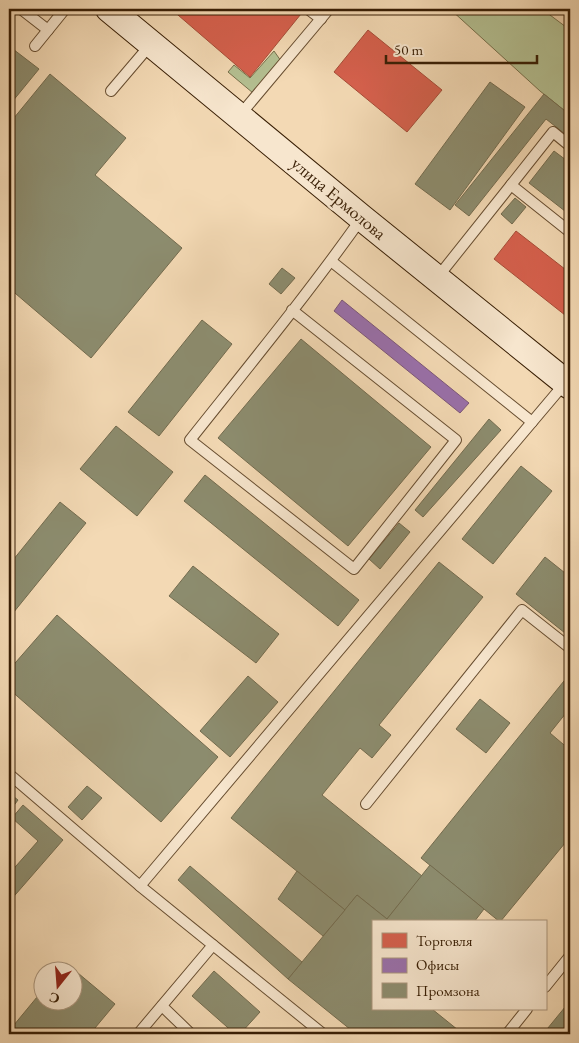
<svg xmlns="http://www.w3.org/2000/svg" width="579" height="1043" viewBox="0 0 579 1043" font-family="'EB Garamond',serif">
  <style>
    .green { fill: #b4c092; stroke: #766f4b }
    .shops { fill: #d6604d; stroke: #a74c37 }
    .offices { fill: #9970ab; stroke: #7c5779 }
    .industry { fill: #8c8c6e; stroke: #736b4e }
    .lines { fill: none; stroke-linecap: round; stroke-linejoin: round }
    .service-casing { stroke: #674d30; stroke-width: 12 }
    .secondary-casing { stroke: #381e04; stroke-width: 28 }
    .service { stroke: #f7e6ce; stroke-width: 10 }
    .secondary { stroke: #f7e6ce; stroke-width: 26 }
    .labels { text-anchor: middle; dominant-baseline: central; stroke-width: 5; stroke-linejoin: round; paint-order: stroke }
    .street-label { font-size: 18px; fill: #381e04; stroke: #f7e6ce }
  </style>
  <rect width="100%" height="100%" fill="#f3d9b4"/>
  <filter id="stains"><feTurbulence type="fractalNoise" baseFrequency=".004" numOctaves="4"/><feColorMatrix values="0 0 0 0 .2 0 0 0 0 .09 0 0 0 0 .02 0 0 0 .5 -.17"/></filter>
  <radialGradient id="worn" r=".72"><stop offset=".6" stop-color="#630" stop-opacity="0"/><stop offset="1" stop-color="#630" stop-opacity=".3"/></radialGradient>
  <g class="green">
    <path d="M450,9H542L570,30V115L540,91Z"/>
    <path d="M274,51L281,61L253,93L228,72L234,65L250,78Z"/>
  </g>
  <g class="shops">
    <path d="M171,9H305L250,77Z"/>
    <path d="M368,30L442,90L407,132L334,72Z"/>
    <path d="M516,231L570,273V319L494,259Z"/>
  </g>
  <path class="offices" d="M342,300L469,403L460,413L334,311Z"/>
  <g class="industry">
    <path d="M9,46L39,69L12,102L9,99Z"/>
    <path d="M50,74L126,138L95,175L182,248L91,358L9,288V124Z"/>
    <path d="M490,82L525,107L450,210L415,184Z"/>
    <path d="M544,94L570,115V138L546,119L469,216L455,205Z"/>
    <path d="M554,151L570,163V215L529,183Z"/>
    <path d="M515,198L526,207L512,224L501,214Z"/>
    <path d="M282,268L295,278L281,294L269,284Z"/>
    <path d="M202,320L232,344L159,436L128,412Z"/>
    <path d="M301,339L431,447L348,546L218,438Z"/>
    <path d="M489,419L501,430L423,517L415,510Z"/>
    <path d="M116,426L173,472L137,516L80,469Z"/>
    <path d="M521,466L552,491L493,564L462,539Z"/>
    <path d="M205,475L359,600L338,626L184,501Z"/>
    <path d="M60,502L86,523L9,618V565Z"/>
    <path d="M399,523L410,532L380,569L369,559Z"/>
    <path d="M545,557L570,577V637L516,594Z"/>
    <path d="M439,562L483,597L379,725L391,735L372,758L360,748L322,795L422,876L387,919L357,895L345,910L231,818Z"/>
    <path d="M193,566L279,634L256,663L169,596Z"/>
    <path d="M57,615L218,757L161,822L9,689V670Z"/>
    <path d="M248,676L278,702L230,757L200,731Z"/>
    <path d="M568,676L570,678V708L550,733L570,750V837L500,922L421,858Z"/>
    <path d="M480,699L510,723L486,753L456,729Z"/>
    <path d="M87,786L102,798L82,820L68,807Z"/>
    <path d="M9,793L18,800L9,812Z"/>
    <path d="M23,805L63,840L9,902V874L38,841L12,818Z"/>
    <path d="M430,865L484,909L474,922H373V1009H432L463,1034H356L288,979L357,895L387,919Z"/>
    <path d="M190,866L302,962L288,979L178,880Z"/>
    <path d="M297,871L345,910L323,936L278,899Z"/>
    <path d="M66,963L115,1004L90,1034H9V1031L42,991V1000H72V970H60Z"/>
    <path d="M214,971L260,1012L240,1034H235L192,996Z"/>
    <path d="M570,1001V1034H543Z"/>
  </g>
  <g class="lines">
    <defs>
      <g id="service">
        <path d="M21,9L48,30"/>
        <path d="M308,9L321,19"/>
        <path d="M35,46L65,9"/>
        <path d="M111,91L151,44"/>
        <path d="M240,115L329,9"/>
        <path d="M570,146L553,132L511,185L570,232"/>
        <path d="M331,261L532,422"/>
        <path d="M437,278L511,185"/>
        <path d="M292,310L456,440L354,569L190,440C248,367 307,295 361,219"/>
        <path d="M9,774L140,886L565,383"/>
        <path d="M366,804L522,610L570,648"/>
        <path d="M140,886L323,1034"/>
        <path d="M545,987L570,956"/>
        <path d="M162,1006L191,1034"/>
        <path d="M138,1034L213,945"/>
        <path d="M507,1034L527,1009"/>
      </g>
      <path id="secondary" d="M109,9L362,218L570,386"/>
    </defs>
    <use href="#service" class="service-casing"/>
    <use href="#secondary" class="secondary-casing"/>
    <use href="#service" class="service"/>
    <use href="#secondary" class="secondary"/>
  </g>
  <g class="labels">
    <g class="street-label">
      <text transform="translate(339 198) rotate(40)">улица Ермолова</text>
    </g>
  </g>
  <rect width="579" height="1043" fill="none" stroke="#f3d9b4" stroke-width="30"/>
  <rect x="10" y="10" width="559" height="1023" fill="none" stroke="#381e04" stroke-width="2.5"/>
  <rect x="15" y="15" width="549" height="1013" fill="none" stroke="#381e04"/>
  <rect x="372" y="920" width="175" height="90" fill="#f7e6ce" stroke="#ab967d"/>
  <rect x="382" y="933" width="25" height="15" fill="#d6604d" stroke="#ab967d"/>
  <text x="416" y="946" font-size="15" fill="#381e04">Торговля</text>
  <rect x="382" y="958" width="25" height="15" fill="#9970ab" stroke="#ab967d"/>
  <text x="416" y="970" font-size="15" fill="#381e04">Офисы</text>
  <rect x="382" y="983" width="25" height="15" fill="#8c8c6e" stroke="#ab967d"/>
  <text x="416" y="996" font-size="15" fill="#381e04">Промзона</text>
  <g transform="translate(58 986) rotate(197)"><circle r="24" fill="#f7e6ce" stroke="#ab967d"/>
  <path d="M0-4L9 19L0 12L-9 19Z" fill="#8f2418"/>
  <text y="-8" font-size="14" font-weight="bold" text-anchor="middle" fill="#381e04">С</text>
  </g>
  <path d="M386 55v8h151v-8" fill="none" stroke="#381e04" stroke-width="2.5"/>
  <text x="394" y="55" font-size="15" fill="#381e04" stroke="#f7e6ce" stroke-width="4" paint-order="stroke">50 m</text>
  <rect width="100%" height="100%" filter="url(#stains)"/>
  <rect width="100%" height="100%" fill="url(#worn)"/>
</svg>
